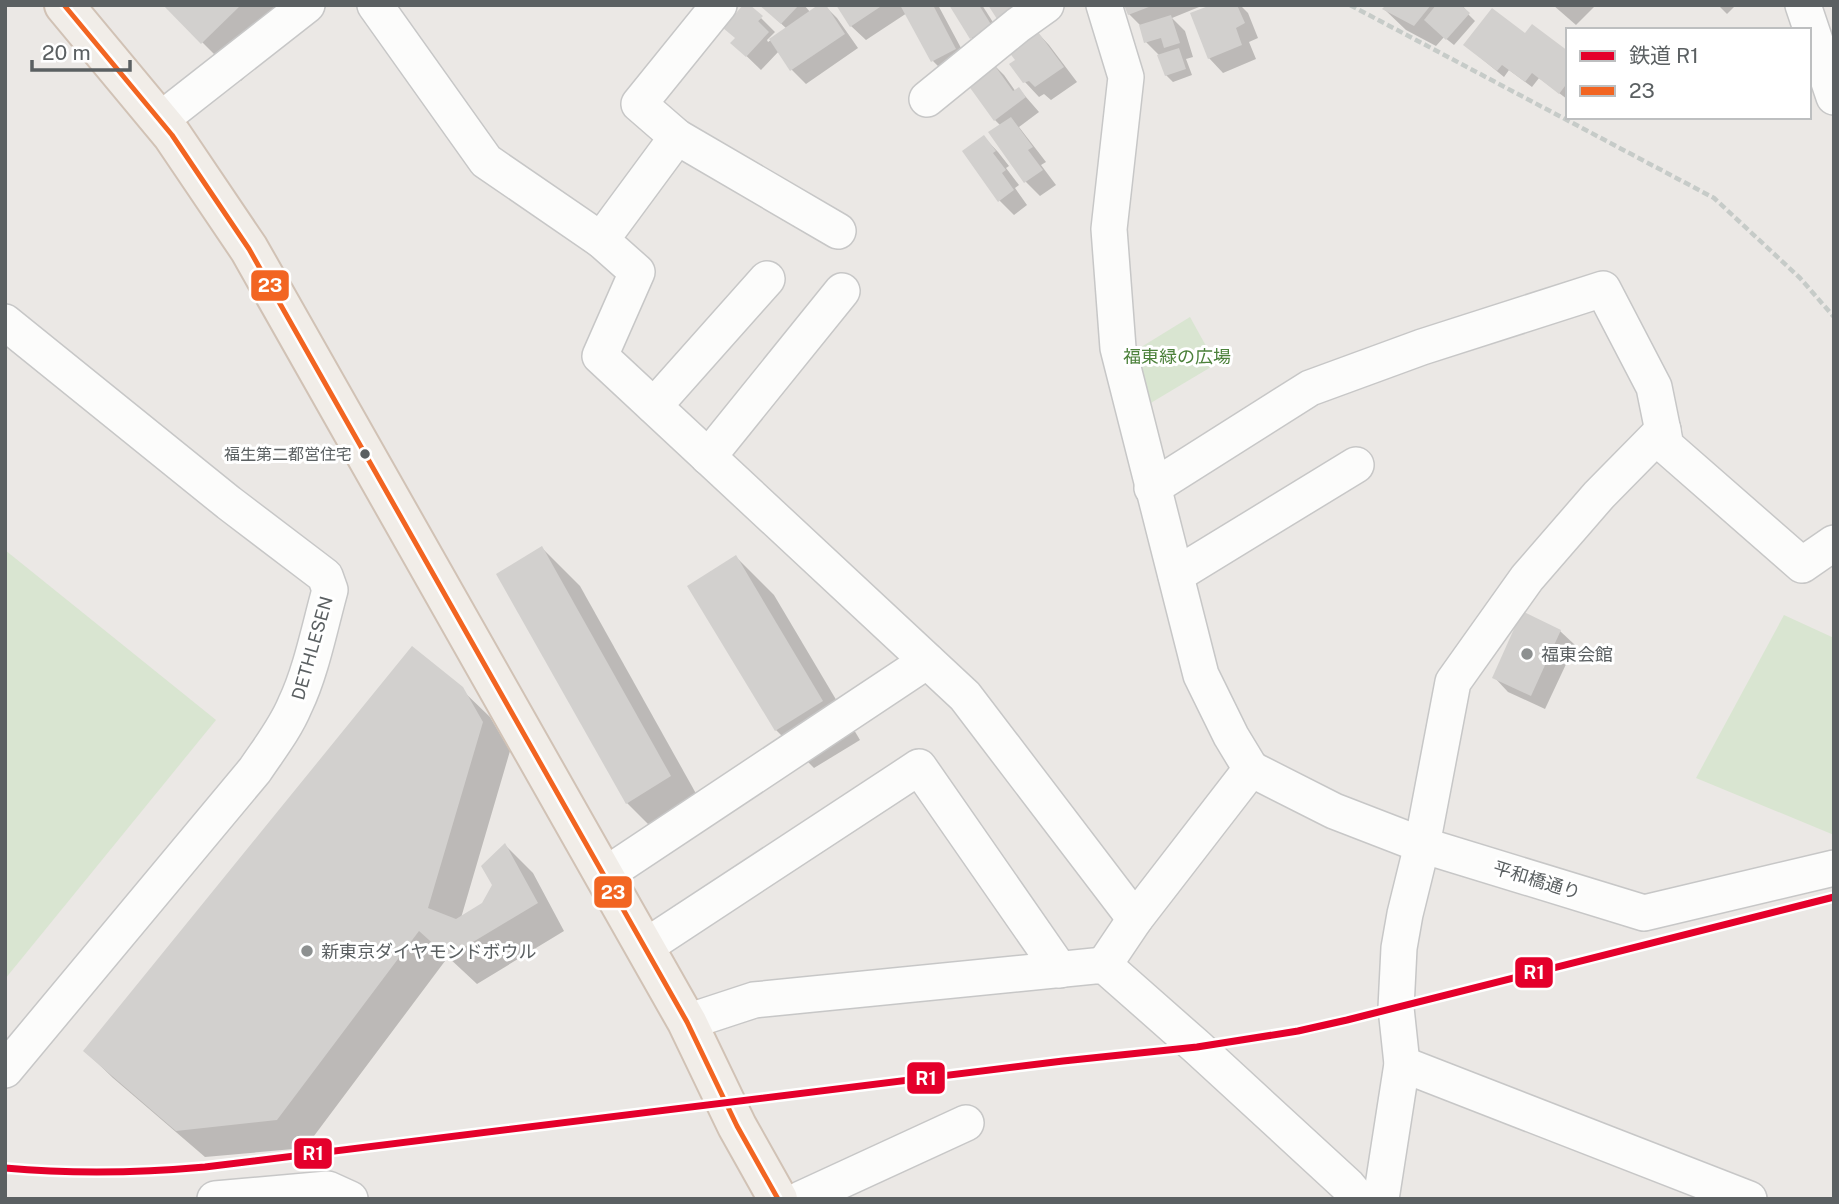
<svg xmlns="http://www.w3.org/2000/svg" width="1839" height="1204" viewBox="0 0 1839 1204" font-family="'Public Sans','Noto Sans JP',sans-serif">
  <style>
    .green { fill: #d9e5d1 }
    .shadow { fill: #0003 }
    .building { fill: #d2d0ce }
    .lines { fill: none; stroke-linecap: round; stroke-linejoin: round }
    .minor-casing { stroke: #c7c7c7; stroke-width: 38 }
    .major-casing { stroke: #d1c2b5; stroke-width: 42 }
    .path { stroke: #c6cbc8; stroke-width: 4.5; stroke-dasharray: 7 3.5; stroke-linecap: butt }
    .minor { stroke: #fcfcfb; stroke-width: 35 }
    .major { stroke: #f1ede8; stroke-width: 38 }
    .bus-1-casing { stroke: #fff; stroke-width: 10 }
    .bus-1 { stroke: #f26522; stroke-width: 5 }
    .rail-1-casing { stroke: #fff; stroke-width: 12 }
    .rail-1 { stroke: #e4002b; stroke-width: 7 }
    .bus-dot { fill: #5b6062; stroke: #fff; stroke-width: 2.5 }
    .poi-dot { fill: #8d9090; stroke: #fff; stroke-width: 2.5 }
    .labels { text-anchor: middle; dominant-baseline: central; stroke-width: 6; stroke-linejoin: round; paint-order: stroke }
    .bus-label { font-size: 16px; fill: #5b6062; stroke: #fff; text-anchor: end }
    .park-label { font-size: 18px; fill: #4c813b; stroke: #fff }
    .street-label { font-size: 18px; fill: #5b6062; stroke: #fff }
    .poi-label { font-size: 18px; fill: #5b6062; stroke: #fff; text-anchor: start }
    .line-badge { stroke: #fff; stroke-width: 2.5 }
    .badge-label { font-size: 19px; text-anchor: middle; font-weight: bold; fill: #fff }
  </style>
  <rect width="100%" height="100%" fill="#ebe8e5"/>
  <g class="green">
    <path d="M1190,317L1216,364L1144,407L1138,349Z"/>
    <path d="M5,550L216,720L5,979Z"/>
    <path d="M1784,615L1834,638V835L1696,778Z"/>
  </g>
  <g class="shadow">
    <path d="M165,5H318L241,81Z"/>
    <path d="M761,5H804L811,13L824,5L837,18L858,48L806,84L792,70L779,51L761,70L733,43L761,18L775,32L767,40L768,42L787,29Z"/>
    <path d="M838,5H938L969,63L947,75L933,61L907,13L866,40L851,26Z"/>
    <path d="M951,5H982L1005,41L986,52L972,38Z"/>
    <path d="M1126,5H1204L1172,18L1185,31L1193,57L1186,59L1192,75L1173,82L1166,75L1159,55L1146,42L1141,26L1129,14Z"/>
    <path d="M1216,5H1240L1248,13L1258,38L1249,42L1256,59L1223,73L1209,58Z"/>
    <path d="M1388,5H1462L1466,10L1465,11L1475,21L1454,45L1444,37L1436,46L1406,30L1384,9Z"/>
    <path d="M1553,5H1596L1576,25Z"/>
    <path d="M1718,5H1736L1727,14Z"/>
    <path d="M1035,30L1049,45L1077,82L1051,100L1044,94L1039,97L1025,82L1017,60Z"/>
    <path d="M1525,36L1568,53L1567,99L1539,78L1532,87L1509,70L1504,77L1465,45Z"/>
    <path d="M990,61L1004,75L1016,92L1019,89L1039,112L1019,127L1046,162L1041,165L1056,185L1040,196L1026,182L1001,126L995,120Z"/>
    <path d="M984,137L998,152L1009,166L1006,168L1019,185L1015,188L1027,205L1014,215L999,200Z"/>
    <path d="M542,548L580,586L708,815L665,841L627,803Z"/>
    <path d="M736,557L774,595L860,740L814,768L776,730Z"/>
    <path d="M1560,631L1575,645L1545,709L1508,692L1494,677Z"/>
    <path d="M461,689L490,717L510,751L461,918L483,905L495,885L505,845L533,873L564,931L477,984L448,957L305,1148L205,1157L113,1078L85,1051Z"/>
  </g>
  <g class="building">
    <path d="M163,5H241L201,44Z"/>
    <path d="M743,5H750L763,16L758,21L769,32L746,57L730,43L735,38L723,28Z"/>
    <path d="M759,5H799L781,24Z"/>
    <path d="M818,5H826L845,34L790,71L769,39Z"/>
    <path d="M836,5H883L850,27Z"/>
    <path d="M900,5H933L956,49L931,62Z"/>
    <path d="M949,5H979L992,26L970,39Z"/>
    <path d="M988,5H1020L997,19Z"/>
    <path d="M1124,5H1154L1128,15Z"/>
    <path d="M1211,5H1237L1245,23L1236,28L1242,45L1208,59L1190,13Z"/>
    <path d="M1386,5H1431L1414,26L1382,9Z"/>
    <path d="M1436,5H1461L1470,13L1446,40L1424,20Z"/>
    <path d="M1492,8L1525,33L1532,24L1568,51V82L1559,94L1532,73L1525,82L1502,65L1497,71L1463,45Z"/>
    <path d="M1171,15L1180,43L1164,48L1161,38L1144,43L1139,25Z"/>
    <path d="M1035,28L1064,67L1035,87L1029,81L1023,83L1009,64L1015,60L1006,48Z"/>
    <path d="M1179,48L1186,69L1165,76L1157,55Z"/>
    <path d="M990,59L1013,91L1019,87L1026,97L994,121L963,78Z"/>
    <path d="M1011,117L1033,147L1028,150L1043,170L1024,183L988,132Z"/>
    <path d="M984,135L996,151L993,153L1006,170L1002,173L1014,190L998,202L962,151Z"/>
    <path d="M542,546L671,776L626,804L496,574Z"/>
    <path d="M736,555L823,701L775,731L687,586Z"/>
    <path d="M1522,611L1561,630L1531,696L1492,678Z"/>
    <path d="M412,646L463,687L483,722L428,908L456,919L482,903L492,885L481,866L505,843L538,903L448,957L419,931L277,1120L176,1131L83,1051Z"/>
  </g>
  <g class="lines">
    <defs>
      <g id="minor">
        <path d="M375,5L486,161L601,240"/>
        <path d="M719,5L639,104L677,137L838,231"/>
        <path d="M1104,5L1126,77L1109,229L1118,348L1201,675L1231,736L1251,769"/>
        <path d="M1803,5L1834,97"/>
        <path d="M927,99L1018,25L1046,5"/>
        <path d="M159,121L307,5"/>
        <path d="M677,137L601,240L637,272L600,356L965,696L1135,919"/>
        <path d="M5,322L229,503L325,576L330,590C320,626 311,672 295,705C285,729 269,749 255,770L5,1070"/>
        <path d="M654,406L767,279"/>
        <path d="M708,457L842,291"/>
        <path d="M1152,488L1310,388L1422,347L1603,289L1654,387L1666,446L1802,565L1834,543"/>
        <path d="M1176,575L1356,465"/>
        <path d="M1251,769L1334,811L1422,845L1644,913L1834,868"/>
        <path d="M605,875L927,661"/>
        <path d="M645,947L919,767L1060,970"/>
        <path d="M1104,965L1135,919L1251,769"/>
        <path d="M687,1022L754,1000L1104,965L1197,1047L1348,1186L1359,1199"/>
        <path d="M1402,1064L1749,1199"/>
        <path d="M215,1199L328,1189L350,1199"/>
        <path d="M801,1199L966,1123"/>
        <path d="M1381,1199L1402,1064L1396,1008L1399,948L1405,914L1422,845L1453,682L1527,578L1599,495L1663,430"/>
      </g>
      <path id="major" d="M64,5L172,135L249,249L687,1022L737,1126L778,1199"/>
    </defs>
    <use href="#minor" class="minor-casing"/>
    <use href="#major" class="major-casing"/>
    <path class="path" d="M1350,5L1714,198L1800,278L1834,317"/>
    <use href="#minor" class="minor"/>
    <use href="#major" class="major"/>
    <defs>
      <path id="bus-1" d="M64,5L172,135L249,249L687,1022L737,1126L778,1199"/>
    </defs>
    <use href="#bus-1" class="bus-1-casing"/>
    <use href="#bus-1" class="bus-1"/>
    <defs>
      <path id="rail-1" d="M5,1168C72,1174 138,1173 205,1167L1063,1061L1197,1047L1298,1031L1347,1020L1834,897"/>
    </defs>
    <use href="#rail-1" class="rail-1-casing"/>
    <use href="#rail-1" class="rail-1"/>
  </g>
  <circle class="bus-dot" cx="365" cy="454" r="6"/>
  <g class="poi-dot">
    <circle cx="1527" cy="654" r="7"/>
    <circle cx="307" cy="951" r="7"/>
  </g>
  <g class="labels">
    <g class="bus-label">
      <text x="352" y="454">福生第二都営住宅</text>
    </g>
    <g class="park-label">
      <text x="1177" y="356">福東緑の広場</text>
    </g>
    <g class="street-label">
      <text transform="translate(312 648) rotate(-74)">DETHLESEN</text>
      <text transform="translate(1537 880) rotate(17)">平和橋通り</text>
    </g>
    <g class="poi-label">
      <text x="1541" y="654">福東会館</text>
      <text x="321" y="951">新東京ダイヤモンドボウル</text>
    </g>
  </g>
  <g class="line-badge">
    <rect x="250" y="269" width="40" height="33" rx="7" fill="#f26522"/>
    <rect x="593" y="875" width="40" height="34" rx="7" fill="#f26522"/>
    <rect x="1514" y="956" width="40" height="33" rx="7" fill="#e4002b"/>
    <rect x="906" y="1061" width="40" height="34" rx="7" fill="#e4002b"/>
    <rect x="293" y="1137" width="40" height="33" rx="7" fill="#e4002b"/>
  </g>
  <g class="badge-label">
    <text x="270" y="292">23</text>
    <text x="613" y="899">23</text>
    <text x="1534" y="979">R1</text>
    <text x="926" y="1085">R1</text>
    <text x="313" y="1160">R1</text>
  </g>
  <rect width="1839" height="1204" fill="none" stroke="#5b6062" stroke-width="14"/>
  <rect x="1566" y="28" width="245" height="91" fill="#ffffff" stroke="#bdbfc0" stroke-width="2"/>
  <rect x="1580" y="51" width="35" height="10" fill="#e4002b" stroke="#bdbfc0" stroke-width="2"/>
  <text x="1629" y="63" font-size="21" fill="#5b6062">鉄道 R1</text>
  <rect x="1580" y="86" width="35" height="10" fill="#f26522" stroke="#bdbfc0" stroke-width="2"/>
  <text x="1629" y="98" font-size="21" fill="#5b6062">23</text>
  <path d="M32 60v10h98v-10" fill="none" stroke="#5b6062" stroke-width="3.5"/>
  <text x="42" y="60" font-size="21" fill="#5b6062" stroke="#ffffff" stroke-width="5" paint-order="stroke">20 m</text>
</svg>
